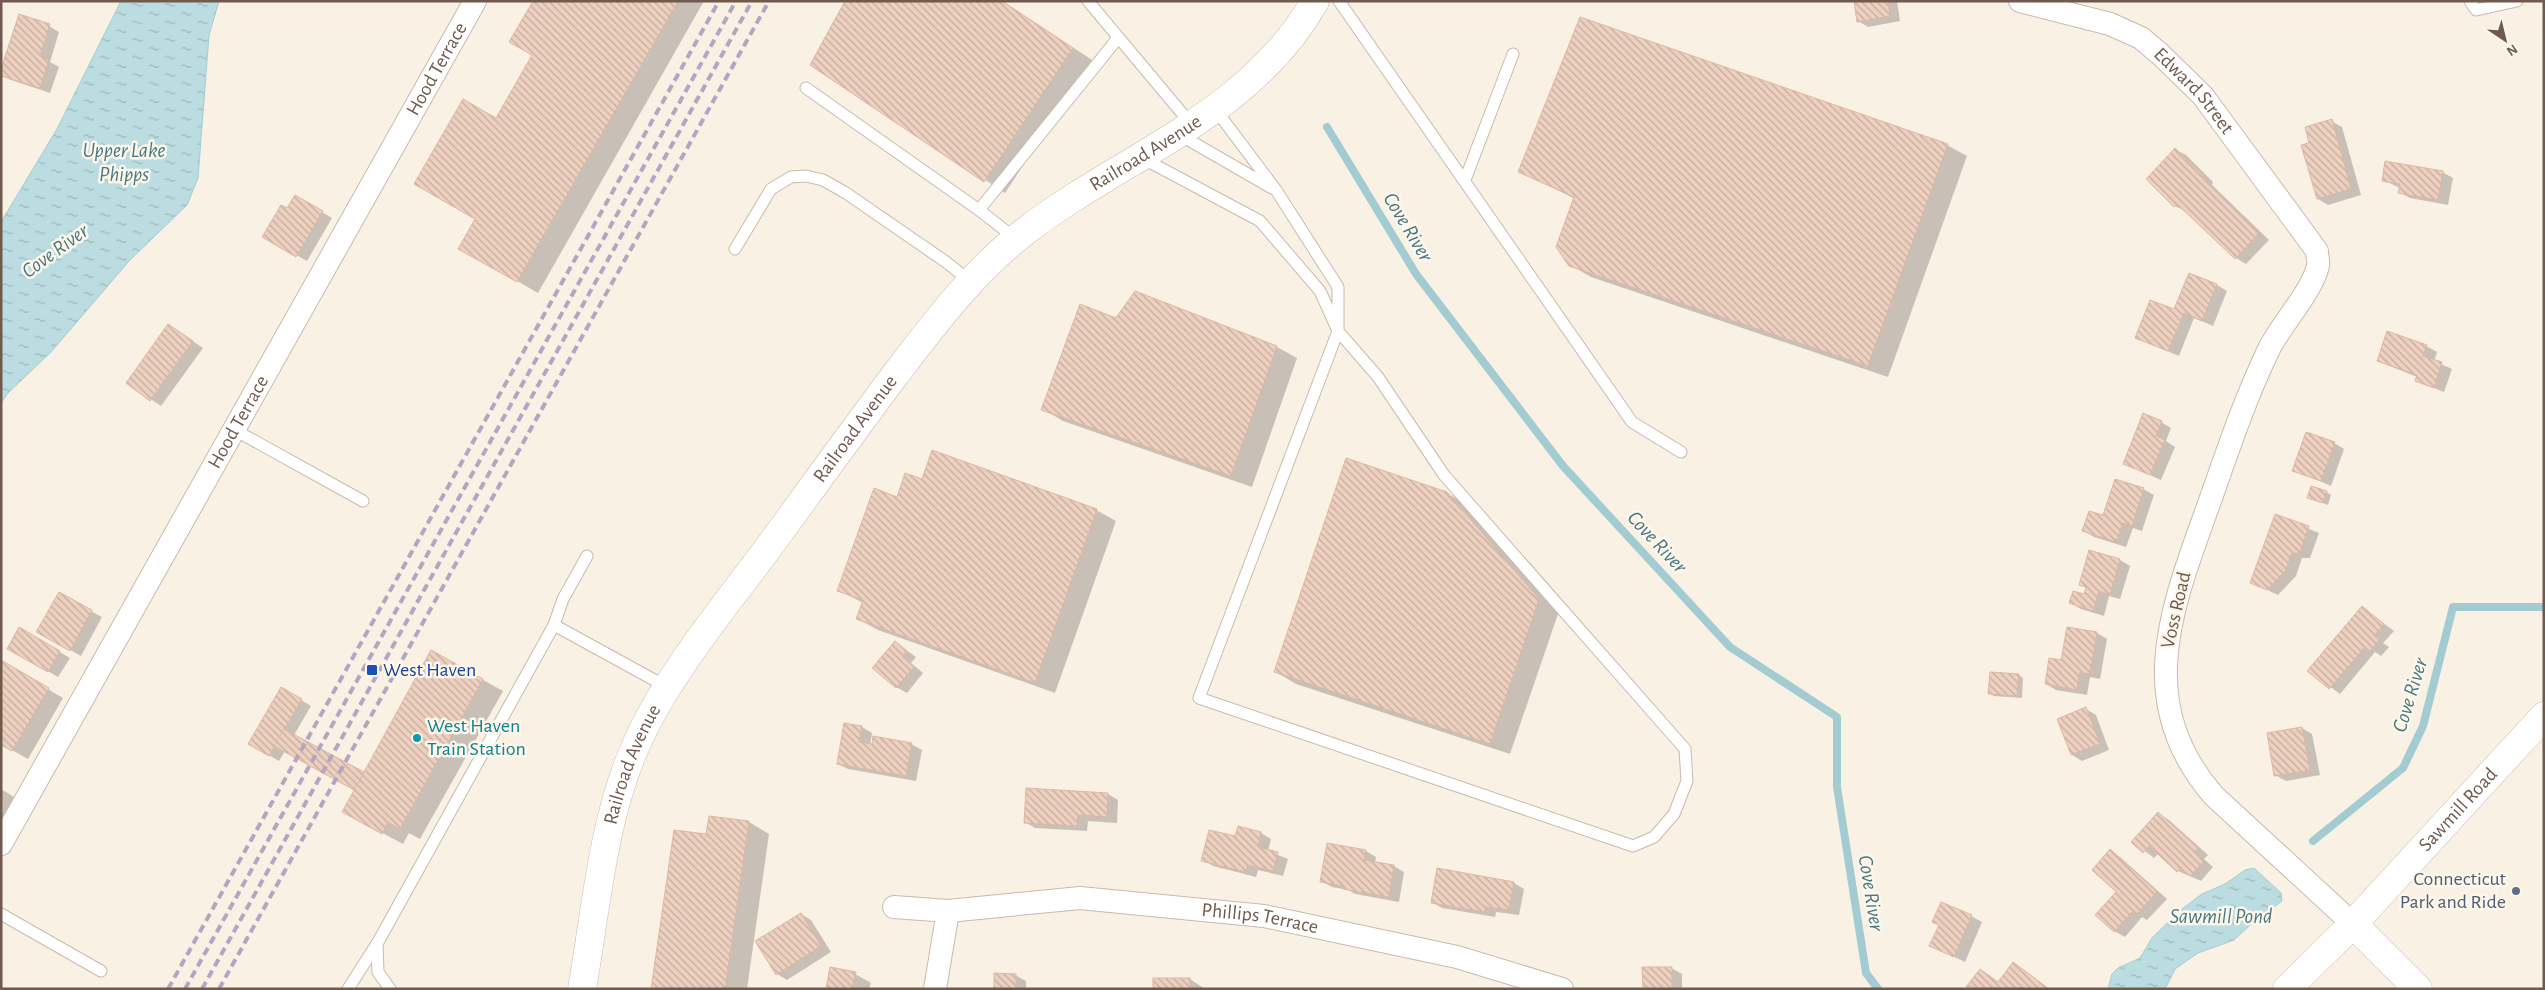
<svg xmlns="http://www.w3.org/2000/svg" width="2545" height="990" viewBox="0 0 2545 990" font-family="'Alegreya Sans',sans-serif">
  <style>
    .water { fill: url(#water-ripples); stroke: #a2ccd2 }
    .shadow { fill: #0003 }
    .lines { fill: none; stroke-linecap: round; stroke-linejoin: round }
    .stream { stroke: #a2ccd2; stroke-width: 8 }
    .building { fill: url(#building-back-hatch); stroke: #deb7a1 }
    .lane-casing { stroke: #cab9ac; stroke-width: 13 }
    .street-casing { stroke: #cab9ac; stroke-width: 24 }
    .secondary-casing { stroke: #cfbbad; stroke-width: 29 }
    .lane { stroke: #fff; stroke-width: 11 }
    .street { stroke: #fff; stroke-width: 22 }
    .secondary { stroke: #fff; stroke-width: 28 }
    .rail { stroke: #b4a5c2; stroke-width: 4; stroke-dasharray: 8 5; stroke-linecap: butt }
    .transit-dot { fill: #1a4fb4; stroke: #fdf6eb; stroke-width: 2 }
    .culture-dot { fill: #0f9aa8; stroke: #fdf6eb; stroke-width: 2 }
    .service-dot { fill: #5c6f8a; stroke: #fdf6eb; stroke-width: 2 }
    .labels { text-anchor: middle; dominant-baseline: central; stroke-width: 5; stroke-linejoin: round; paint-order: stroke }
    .street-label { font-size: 20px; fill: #70594d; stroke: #fdf6eb }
    .transit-label { font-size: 20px; fill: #164399; stroke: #fdf6eb; text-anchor: start }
    .culture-label { font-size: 20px; fill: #0d838f; stroke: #fdf6eb; text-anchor: start }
    .service-label { font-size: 20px; fill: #4e5e75; stroke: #fdf6eb; text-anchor: end }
    .water-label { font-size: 21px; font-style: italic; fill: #487982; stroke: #fdf6eb }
  </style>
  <defs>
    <pattern id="water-ripples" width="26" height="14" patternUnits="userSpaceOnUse" patternTransform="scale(1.25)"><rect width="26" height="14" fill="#bbdde2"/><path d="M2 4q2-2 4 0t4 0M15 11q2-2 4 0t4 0" fill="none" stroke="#9cb6b9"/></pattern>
    <pattern id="building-back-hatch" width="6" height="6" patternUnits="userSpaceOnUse" patternTransform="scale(1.25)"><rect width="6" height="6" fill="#edd0bf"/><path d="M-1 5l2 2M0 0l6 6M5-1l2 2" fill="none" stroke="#c4ac9d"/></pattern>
  </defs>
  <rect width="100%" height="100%" fill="#faf1e5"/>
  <g class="water">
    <path d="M121,1H219L209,35L198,178L187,205L129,261L51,352L8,393L1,403V222L57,129Z"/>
    <path d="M2254,868L2281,893L2282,901L2250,925L2234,940L2198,953L2175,969L2165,989H2108L2112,974L2118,968L2140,958L2152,938L2182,909L2202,894L2225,884L2245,870Z"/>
  </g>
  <g class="shadow">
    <path d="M534,1H704L538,293L460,248L477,218L497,119L533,55Z"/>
    <path d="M1002,1L1092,60L1005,193L812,65Z"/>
    <path d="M1855,1H1897L1900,21L1868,27L1858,21Z"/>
    <path d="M49,26L59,32L50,62L59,67L50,93L11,80L1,75Z"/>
    <path d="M2331,121L2342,127L2361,195L2328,205L2318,199L2311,144Z"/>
    <path d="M1947,145L1967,156L1888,377L1591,277L1570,265L1575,199L1520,171Z"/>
    <path d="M2176,150L2186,155L2213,182L2212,185L2269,240L2246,264L2236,258L2185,211L2175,206Z"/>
    <path d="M2442,172L2453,178L2448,205L2410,198L2399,192L2400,188L2383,180Z"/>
    <path d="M295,196L332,218L307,261L264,237L288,210Z"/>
    <path d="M2217,285L2227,291L2213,326L2194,318L2179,356L2136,338Z"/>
    <path d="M1135,293L1277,347L1297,358L1252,487L1063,421L1043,409Z"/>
    <path d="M169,325L203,348L161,406L127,383Z"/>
    <path d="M2426,346L2437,352L2434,361L2452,369L2444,392L2416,381L2417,377L2378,361Z"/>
    <path d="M2161,422L2171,428L2166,441L2175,447L2161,480L2124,463Z"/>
    <path d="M2334,443L2344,449L2331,486L2294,470Z"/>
    <path d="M923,480L1096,510L1116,521L1055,693L878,630L858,619L863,603L839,590Z"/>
    <path d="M2143,489L2154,495L2142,531L2133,528L2126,547L2094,537L2084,531Z"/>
    <path d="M2326,492L2331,495L2328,505L2314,500Z"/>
    <path d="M1447,493L1467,505L1559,611L1510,754L1296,684L1276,672Z"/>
    <path d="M2275,515L2319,533L2310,558H2302L2296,576L2278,595L2252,583Z"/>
    <path d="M2090,552L2120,560L2130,566L2120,599L2109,596L2104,616L2081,609L2071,603L2084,595L2087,588L2081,585Z"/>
    <path d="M59,594L102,617L81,656L38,632Z"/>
    <path d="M2362,607L2394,631L2383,643L2389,647L2381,656L2375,652L2340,694L2309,671Z"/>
    <path d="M20,629L70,658L58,677L9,648Z"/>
    <path d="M2068,629L2097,633L2107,639L2100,679L2090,677L2087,695L2056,690L2046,684L2062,662Z"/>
    <path d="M895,642L916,657L911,663L923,673L907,693L896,687Z"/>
    <path d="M1,662L63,698L28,759L1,744Z"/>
    <path d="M2019,675L2023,678L2022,698L1994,696L1989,693Z"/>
    <path d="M483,680L503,691L420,839L409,833L403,844L364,823L356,790L285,751L279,761L249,744L281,688L311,706L294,735L364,774Z"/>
    <path d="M2086,709L2096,715L2109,750L2082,761L2072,755Z"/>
    <path d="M862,727L872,733L870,745L911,744L922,750L916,781L848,769L838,764Z"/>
    <path d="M2302,728L2312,734L2320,775L2286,781L2275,775Z"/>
    <path d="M1,789L14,797L1,820Z"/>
    <path d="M1028,789L1108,794L1118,800L1117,823L1088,821L1087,831L1035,828L1025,822Z"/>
    <path d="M2159,814L2169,820L2208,855L2204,859L2213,867L2201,881L2178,871L2159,853L2154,858L2133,842Z"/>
    <path d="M749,822L769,834L747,989H653L707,835Z"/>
    <path d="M1239,828L1261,833L1271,839L1268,851L1288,859L1283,876L1258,870L1256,877L1213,866L1203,860L1236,838Z"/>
    <path d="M1328,844L1366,851L1376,857L1375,863L1394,866L1404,872L1399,902L1355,894L1348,890L1332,887L1321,881Z"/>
    <path d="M2110,851L2120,857L2167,899L2147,920L2142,917L2125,937L2114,931L2118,892Z"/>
    <path d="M1514,883L1524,889L1519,915L1496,912L1495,917L1442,908L1432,902Z"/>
    <path d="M801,914L811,920L831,952L787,980L777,974Z"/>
    <path d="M1971,916L1982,922L1965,962L1931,946L1940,925Z"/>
    <path d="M1671,968L1682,974V989H1644Z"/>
    <path d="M2024,970L2049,989L1968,987L1980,971L1999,983Z"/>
    <path d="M855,974L871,983L869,989H827Z"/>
    <path d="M1015,975L1026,981V989H995Z"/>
    <path d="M1190,979L1205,989H1154Z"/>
  </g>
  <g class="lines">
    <g class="stream">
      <path d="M1327,127L1416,274L1563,466L1730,647L1837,717V787L1866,973L1878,989"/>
      <path d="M2313,841L2403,768L2423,726L2453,607H2544"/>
    </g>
  </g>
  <g class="building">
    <path d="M533,1H678L517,282L458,249L475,219L414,184L463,99L496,118L532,55L509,42Z"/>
    <path d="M845,1H1002L1073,48L984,182L810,65Z"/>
    <path d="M1854,1H1888L1890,16L1857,22Z"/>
    <path d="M19,14L50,24L40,56L49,60L40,88L1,76V69Z"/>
    <path d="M1580,17L1948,144L1868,366L1569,266L1556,247L1574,197L1518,172Z"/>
    <path d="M2332,119L2351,189L2317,199L2301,145L2309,143L2305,127Z"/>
    <path d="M2175,148L2203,175V179L2259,233L2235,259L2177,204L2174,207L2146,179Z"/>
    <path d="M2385,161L2443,171L2438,200L2398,193L2400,184L2382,181Z"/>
    <path d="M295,195L323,211L296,257L262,237L281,205L287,208Z"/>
    <path d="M2189,273L2217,284L2202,321L2184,313L2168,351L2135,338L2150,300L2174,309Z"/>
    <path d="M1135,291L1277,346L1231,476L1041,410L1080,304L1116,318Z"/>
    <path d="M168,324L193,341L150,401L126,383Z"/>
    <path d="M2387,331L2427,345L2423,356L2442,362L2434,388L2415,381L2417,375L2377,361Z"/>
    <path d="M2143,413L2162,421L2156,436L2165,440L2150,475L2123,464Z"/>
    <path d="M2306,432L2335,442L2321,481L2292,471Z"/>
    <path d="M932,450L1097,509L1035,683L856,619L863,600L837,591L874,488L897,497L905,473L922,479Z"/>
    <path d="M1346,458L1447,492L1539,599L1490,744L1274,672Z"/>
    <path d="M2115,479L2144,488L2132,526L2123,523L2116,542L2082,531L2089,511L2103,515Z"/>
    <path d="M2311,486L2327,491L2323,503L2307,498Z"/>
    <path d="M2275,514L2309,526L2300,553H2292L2286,570L2267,590L2250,583Z"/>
    <path d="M2089,550L2120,559L2110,595L2099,591L2093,611L2069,603L2073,591L2084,594L2086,587L2079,585Z"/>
    <path d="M59,592L92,610L70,651L36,632Z"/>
    <path d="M2362,606L2384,624L2374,636L2379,640L2370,651L2365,647L2329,689L2307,671Z"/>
    <path d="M19,627L60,651L48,672L7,649Z"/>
    <path d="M2067,627L2097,632L2090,674L2080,672L2077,690L2045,684L2049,658L2061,660Z"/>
    <path d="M895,641L907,651L902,657L914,667L896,688L872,668Z"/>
    <path d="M431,650L483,679L400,829L388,822L382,834L342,812Z"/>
    <path d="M1,660L49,688L12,751L1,745Z"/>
    <path d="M1990,672L2019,674L2017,696L1988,694Z"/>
    <path d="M281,687L302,699L269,756L248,744Z"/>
    <path d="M2086,707L2100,744L2071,755L2057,719Z"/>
    <path d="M844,723L862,726L859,742L872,744L873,736L912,743L906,776L837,764Z"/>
    <path d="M2302,727L2310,770L2274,776L2267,733Z"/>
    <path d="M284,729L364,772L354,790L274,746Z"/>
    <path d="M1026,788L1108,793L1107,817L1078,815L1077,826L1024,823Z"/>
    <path d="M2158,812L2198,848L2195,852L2204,861L2190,876L2181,868L2177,872L2149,846L2143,853L2131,842Z"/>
    <path d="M709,816L749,821L725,989H651L674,830L706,834Z"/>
    <path d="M1238,826L1261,832L1258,847L1278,852L1273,871L1248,865L1246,872L1201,861L1209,830L1235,836Z"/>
    <path d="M1327,843L1366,850L1364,860L1394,865L1389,897L1343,889L1344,886L1320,882Z"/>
    <path d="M2110,849L2157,892L2136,915L2132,912L2114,932L2095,915L2116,892L2092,870Z"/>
    <path d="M1437,868L1514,882L1509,910L1486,907L1484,912L1431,903Z"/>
    <path d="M1941,902L1972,915L1954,957L1929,946L1939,925L1932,922Z"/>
    <path d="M801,913L821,946L776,975L755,941Z"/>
    <path d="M2013,962L2049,989L1966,987L1980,969L1998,982Z"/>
    <path d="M830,967L856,972L852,989H826Z"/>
    <path d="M1642,967H1672V989H1643Z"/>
    <path d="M994,973L1016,974V988L1024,989H986L994,988Z"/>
    <rect x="1153" y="978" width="37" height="11"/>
  </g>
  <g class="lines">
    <defs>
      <g id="lane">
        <path d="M1088,1L1191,124"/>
        <path d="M1339,1L1632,422L1681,452"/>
        <path d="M2470,1L2476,10L2517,1"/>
        <path d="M806,88L979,210"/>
        <path d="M1180,135L1272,188"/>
        <path d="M1142,158L1260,221L1320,291L1338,331L1378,377L1444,475L1685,749L1687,781L1674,814L1654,837L1633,846L1199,698L1338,331V287L1276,190L1215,109"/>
        <path d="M1465,180L1513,54"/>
        <path d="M1016,239L979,210L1118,38"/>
        <path d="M735,249L771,189L791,177L806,176L823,180L846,193L946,262L970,281"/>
        <path d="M233,429L363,501"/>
        <path d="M554,625L667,687"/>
        <path d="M1,914L101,971"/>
        <path d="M377,944L378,972L390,989"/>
        <path d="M348,989L378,942L554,625L563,599L587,556"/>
      </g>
      <g id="street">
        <path id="s1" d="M2020,1L2110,24L2141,38L2160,54L2203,96L2317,251C2317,256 2319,262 2318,266C2311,293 2283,322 2270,347C2246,396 2229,447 2211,498C2174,602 2130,700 2214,796L2353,924"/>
        <path id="s2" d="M1,844L475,1"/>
        <path id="s3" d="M894,907L948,911L1080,898L1264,916L1457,957L1562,989"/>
        <path d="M935,989L948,911"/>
      </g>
      <g id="secondary">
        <path d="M2353,924L2418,989"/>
        <path id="s4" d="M582,989C596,910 602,826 633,752C663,679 727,604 774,540C814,485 854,430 895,375C934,324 972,273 1023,233C1122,156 1250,116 1315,1"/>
        <path id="s5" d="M2287,989L2353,924L2544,716"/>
      </g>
    </defs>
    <use href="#lane" class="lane-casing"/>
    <use href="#street" class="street-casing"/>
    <use href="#secondary" class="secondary-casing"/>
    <use href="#lane" class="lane"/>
    <use href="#street" class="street"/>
    <use href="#secondary" class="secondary"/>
    <g class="rail">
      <path d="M168,989L719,1"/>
      <path d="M185,989L736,1"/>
      <path d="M202,989L752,1"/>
      <path d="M219,989L769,1"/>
    </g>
  </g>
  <rect class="transit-dot" x="366" y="664" width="12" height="12" rx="2.5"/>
  <circle class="culture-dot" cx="417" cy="738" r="5"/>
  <circle class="service-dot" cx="2516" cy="891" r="5"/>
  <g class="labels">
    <g class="street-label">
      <text stroke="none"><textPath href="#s2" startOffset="889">Hood Terrace</textPath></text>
      <text stroke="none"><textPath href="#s1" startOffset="202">Edward Street</textPath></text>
      <text stroke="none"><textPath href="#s4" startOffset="1041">Railroad Avenue</textPath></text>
      <text stroke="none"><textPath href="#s2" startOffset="484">Hood Terrace</textPath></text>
      <text stroke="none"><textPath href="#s4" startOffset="636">Railroad Avenue</textPath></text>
      <text transform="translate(2176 610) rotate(-77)">Voss Road</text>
      <text stroke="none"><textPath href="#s4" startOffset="231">Railroad Avenue</textPath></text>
      <text stroke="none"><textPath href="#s5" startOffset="248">Sawmill Road</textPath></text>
      <text stroke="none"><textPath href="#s3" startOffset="368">Phillips Terrace</textPath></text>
    </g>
    <g class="transit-label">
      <text x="383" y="670">West Haven</text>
    </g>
    <g class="culture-label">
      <text x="427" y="726">West Haven<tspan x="427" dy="23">Train Station</tspan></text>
    </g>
    <g class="service-label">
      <text x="2506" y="879">Connecticut<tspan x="2506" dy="23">Park and Ride</tspan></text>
    </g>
    <g class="water-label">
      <text x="124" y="150">Upper Lake<tspan x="124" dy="24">Phipps</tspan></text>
      <text transform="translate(1408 227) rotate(59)">Cove River</text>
      <text transform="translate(55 251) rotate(-36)">Cove River</text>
      <text transform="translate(1657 542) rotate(47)">Cove River</text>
      <text transform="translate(2410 695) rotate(-73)">Cove River</text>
      <text transform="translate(1871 893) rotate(81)">Cove River</text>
      <text x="2221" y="916">Sawmill Pond</text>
    </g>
  </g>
  <rect width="2545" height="990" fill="none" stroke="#70594d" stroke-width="5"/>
  <g transform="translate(2505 40) rotate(145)" stroke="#fdf6eb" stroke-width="4" paint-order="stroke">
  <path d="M0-4L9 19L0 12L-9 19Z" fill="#70594d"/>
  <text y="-8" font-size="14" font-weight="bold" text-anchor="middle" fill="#70594d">N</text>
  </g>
</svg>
